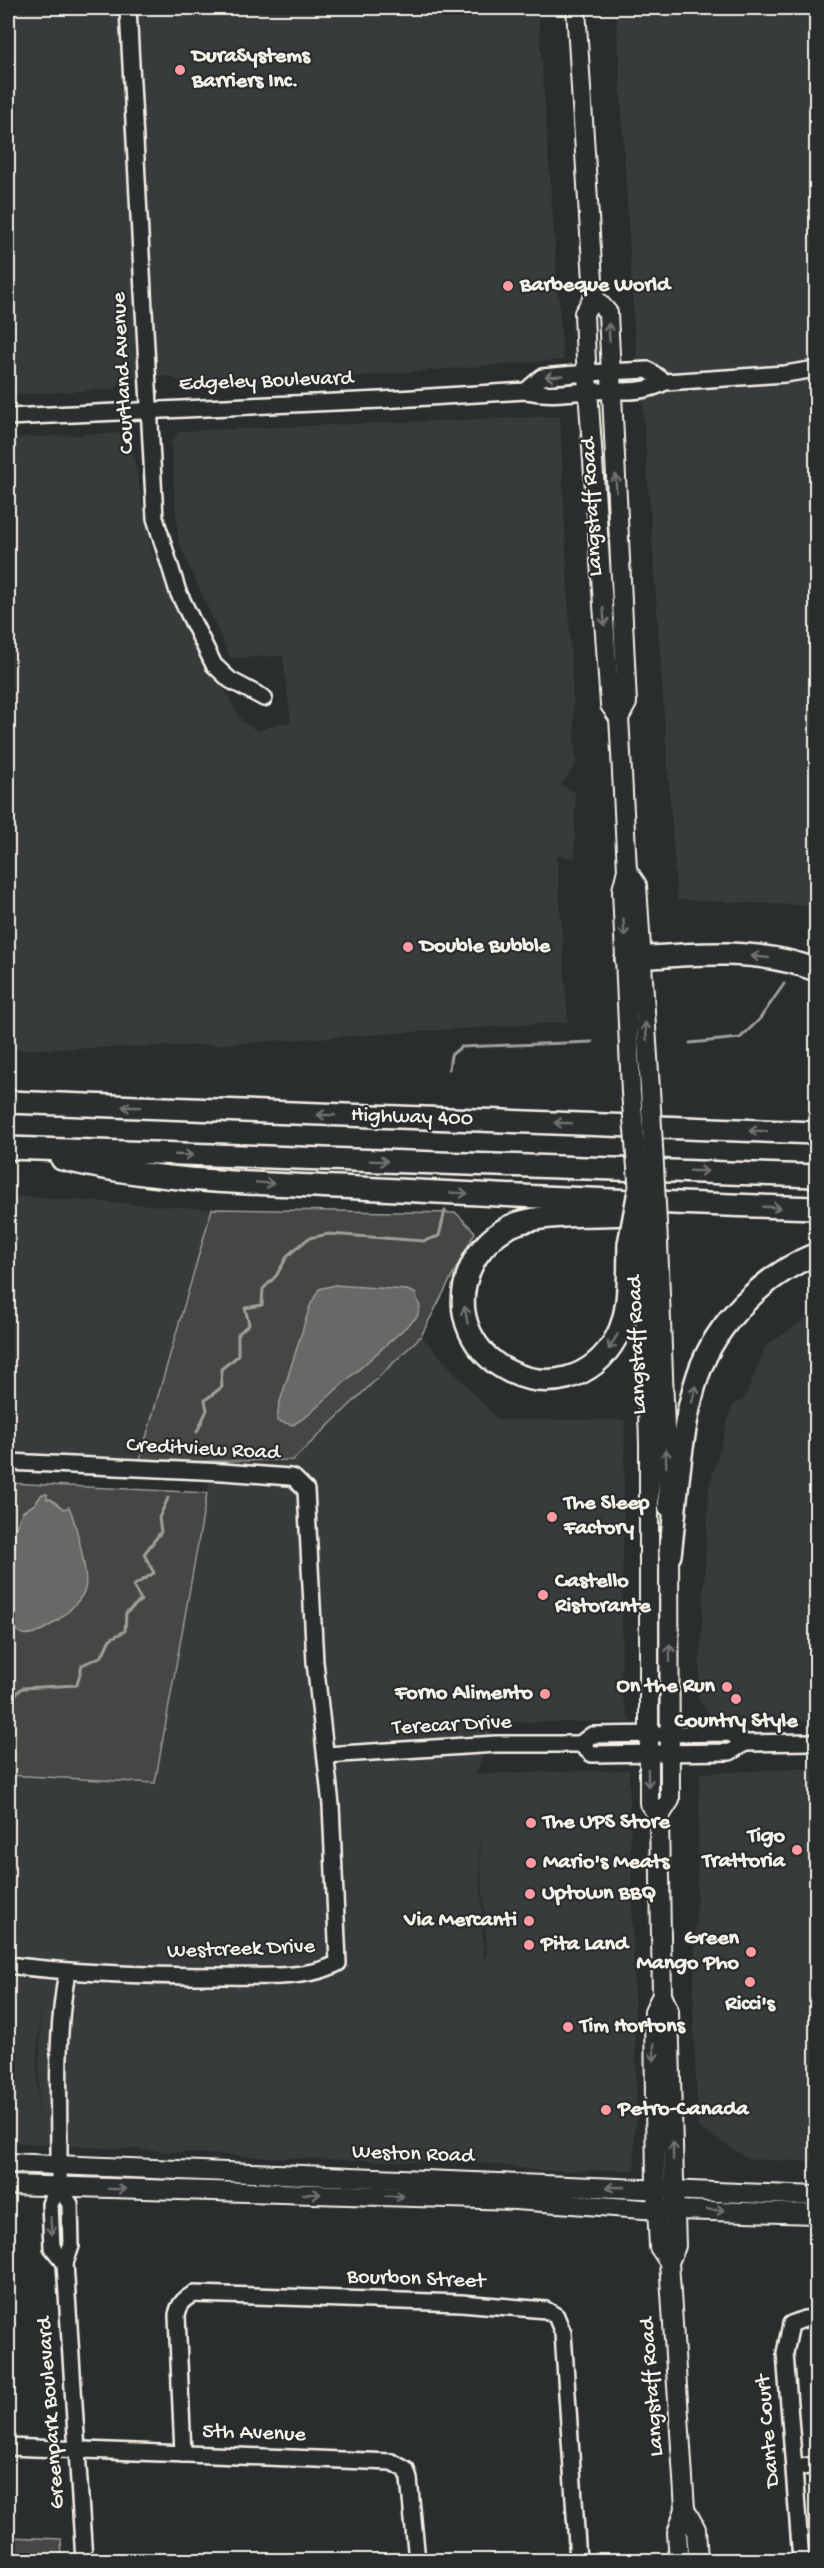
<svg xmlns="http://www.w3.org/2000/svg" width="824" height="2568" viewBox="0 0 824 2568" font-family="'Gochi Hand',sans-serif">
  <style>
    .built { fill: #373a3a; fill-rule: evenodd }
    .green { fill: #444645; stroke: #9c9c96; stroke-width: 1.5 }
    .water { fill: #676866; stroke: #9f9f9a; stroke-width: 1.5 }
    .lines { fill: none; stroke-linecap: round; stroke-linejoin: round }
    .stream { stroke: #9f9f9a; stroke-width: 3 }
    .minor-casing { stroke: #f4f1e8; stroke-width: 20 }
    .major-casing { stroke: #f4f1e8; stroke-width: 22 }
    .highway-casing { stroke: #f4f1e8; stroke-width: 26 }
    .minor { stroke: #2a2d2e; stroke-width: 15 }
    .major { stroke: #2a2d2e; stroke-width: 18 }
    .highway { stroke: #2a2d2e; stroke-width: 21 }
    .major-bridge-casing { stroke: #f4f1e8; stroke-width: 22; stroke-linecap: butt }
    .highway-bridge-casing { stroke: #f4f1e8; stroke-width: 26; stroke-linecap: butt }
    .major-bridge { stroke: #2a2d2e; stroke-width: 18 }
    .highway-bridge { stroke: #2a2d2e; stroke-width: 21 }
    .oneway { stroke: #71726f }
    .poi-dot { fill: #ff9aa2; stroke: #2a2d2e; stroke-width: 2 }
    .labels { text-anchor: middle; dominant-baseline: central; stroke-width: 4.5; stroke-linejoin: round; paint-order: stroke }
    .poi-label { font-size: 22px; font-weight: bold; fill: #f4f1e8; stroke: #2a2d2e; text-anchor: start }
    .street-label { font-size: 22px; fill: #f4f1e8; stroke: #2a2d2e }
  </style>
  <rect width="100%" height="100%" fill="#2a2d2e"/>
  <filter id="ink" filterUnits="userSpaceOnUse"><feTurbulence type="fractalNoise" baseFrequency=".0167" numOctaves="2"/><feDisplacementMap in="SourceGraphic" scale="12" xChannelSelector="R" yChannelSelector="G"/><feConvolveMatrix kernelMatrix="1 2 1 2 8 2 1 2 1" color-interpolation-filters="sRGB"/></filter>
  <g filter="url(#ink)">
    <g class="built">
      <path d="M8,8H538L563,360L321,379L186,386L170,376L124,377L116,389L8,395Z"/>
      <path d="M616,8H816V906L677,900L643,411L634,327Z"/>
      <path d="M560,416L576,764L561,785L575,792V858L557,856L568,1022L212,1045L8,1050V438L119,433L131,444L152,550L173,603L243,722L258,731L280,723H291L283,656L230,658L178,541L171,441L180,431Z"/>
      <path d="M8,1196L212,1209L139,1462L8,1454Z"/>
      <path d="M816,1311V1721L713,1720L698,1699L709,1487L732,1406L745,1398L765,1347Z"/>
      <path d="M421,1336L498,1420H625L621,1694L630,1722H495L476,1774L629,1770L637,2119L634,2135L635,2170L541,2171L492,2164L259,2157L8,2142V1775L155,1783L213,1462L293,1460ZM478,1818L487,1951L484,1962ZM41,2007L38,2117V2118L37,2053Z"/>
      <path d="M816,1768V2162L749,2159L698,2128L693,2015L700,1773Z"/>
    </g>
    <g class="green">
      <path d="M212,1209L456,1213L475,1232L421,1336L293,1460L139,1462Z"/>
      <path d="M8,1483L207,1493L155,1783L8,1775Z"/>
      <path d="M8,2537L61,2539L62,2560H8Z"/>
    </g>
    <g class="water">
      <path d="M335,1285L407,1290L415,1293L420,1307L417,1317L307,1416L293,1425L277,1421L279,1405L310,1306L319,1289Z"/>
      <path d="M42,1494H47V1499H51L64,1509L69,1507C75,1520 89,1575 85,1589C80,1606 41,1638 23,1634C17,1633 13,1626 9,1622L10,1588L15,1567V1531L22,1512L35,1504Z"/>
    </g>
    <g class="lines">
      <g class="stream">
        <path d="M690,1043L740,1038L759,1020L784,984"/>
        <path d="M449,1069L451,1055L461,1047L592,1042"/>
        <path d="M197,1432L207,1410L205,1400L222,1387L221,1369L238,1356V1334L249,1324L245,1308L262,1305L263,1289L276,1276L288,1255L309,1238L329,1234L424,1241L439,1236L445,1211"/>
        <path d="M8,1699L12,1698L22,1688L77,1685L82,1665L102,1656L110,1639L125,1631L126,1613L141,1600L133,1586L154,1573L144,1554L161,1532L159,1518L168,1498"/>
      </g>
      <defs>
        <g id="minor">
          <path d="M128,8L155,518L178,592L214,665L230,680L264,698"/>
          <path d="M526,391L542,377L587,373L648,370L665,382"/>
          <path d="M8,417L381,400L526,391C550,396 567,392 591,391C617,390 642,395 665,382L785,374L816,369"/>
          <path d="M8,1462L223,1472L290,1477L294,1478L306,1490L315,1662L331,1805L338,1963C308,1980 256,1976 221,1976C149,1976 79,1974 8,1965"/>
          <path d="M580,1744L592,1735L730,1733L745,1743"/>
          <path d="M326,1755L496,1744H580L592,1754L730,1752L745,1743L816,1742"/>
          <path d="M59,2187L70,2204L71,2246L65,2263L84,2560"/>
          <path d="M65,2263L52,2247L50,2204L59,2187C60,2115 54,2043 67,1973"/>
          <path d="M8,2447L392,2462L406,2470L409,2479L417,2560"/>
          <path d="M183,2454L177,2315C179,2304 184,2299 194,2294L461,2303L546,2310L556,2316L563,2333L578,2560"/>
          <path d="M795,2468L816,2465"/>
          <path d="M801,2560L785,2353L791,2324L804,2319L816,2318"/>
        </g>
        <g id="major">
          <path d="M576,8L594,297L584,313L586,361L610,705L619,718L620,734L627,870L622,890L631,1092"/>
          <path d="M594,297L608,313L627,703L619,718"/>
          <path d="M627,870L637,885L650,1089"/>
          <path d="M658,1242L668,1507"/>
          <path d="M643,1243L649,1445V1803L659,1817"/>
          <path d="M669,1541L670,1800L659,1817L662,1995L669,2011L676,2246L669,2262L685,2509L677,2533L679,2560"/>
          <path d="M662,1995L654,2011L656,2188L659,2247L669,2262"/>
          <path d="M8,2163L816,2196"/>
          <path d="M8,2185L515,2200L643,2209L816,2214"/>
          <path d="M685,2509L696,2529L698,2560"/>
        </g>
        <g id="highway">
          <path d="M626,959C688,954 758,947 816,970"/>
          <path d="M8,1102L816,1133"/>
          <path d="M8,1148L816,1176"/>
          <path d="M62,1159C158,1183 261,1183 359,1188C511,1196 664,1203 816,1208"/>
          <path d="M628,1214C595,1216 549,1213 518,1223C497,1230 478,1249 470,1269C432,1362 566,1427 616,1338C631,1311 628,1275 629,1244"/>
          <path d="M670,1555C677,1498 680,1429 698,1375C716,1322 765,1275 816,1254"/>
        </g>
      </defs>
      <use href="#minor" class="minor-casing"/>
      <use href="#major" class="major-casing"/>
      <use href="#highway" class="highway-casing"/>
      <use href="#minor" class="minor"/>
      <use href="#major" class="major"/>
      <use href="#highway" class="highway"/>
      <defs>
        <g id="major-bridge">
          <path d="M650,1089L658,1242"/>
          <path d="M631,1092L643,1243"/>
        </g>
        <path id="highway-bridge" d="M629,1244L639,1191"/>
      </defs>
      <use href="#major-bridge" class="major-bridge-casing"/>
      <use href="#highway-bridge" class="highway-bridge-casing"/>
      <use href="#major-bridge" class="major-bridge"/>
      <use href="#highway-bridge" class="highway-bridge"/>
    </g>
    <defs><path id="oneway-shaft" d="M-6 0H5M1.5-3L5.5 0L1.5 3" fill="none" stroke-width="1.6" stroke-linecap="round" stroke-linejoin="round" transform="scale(1.5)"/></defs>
    <g class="oneway">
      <use href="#oneway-shaft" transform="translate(609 332) rotate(-93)"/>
      <use href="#oneway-shaft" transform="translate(554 376) rotate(177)"/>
      <use href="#oneway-shaft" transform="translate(616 483) rotate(-92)"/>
      <use href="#oneway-shaft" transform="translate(604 617) rotate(86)"/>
      <use href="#oneway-shaft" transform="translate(624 928) rotate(87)"/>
      <use href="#oneway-shaft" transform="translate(760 957) rotate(-174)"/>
      <use href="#oneway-shaft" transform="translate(646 1031) rotate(-94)"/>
      <use href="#oneway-shaft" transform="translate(131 1107) rotate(-178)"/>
      <use href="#oneway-shaft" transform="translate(326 1115) rotate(-178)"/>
      <use href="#oneway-shaft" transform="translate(563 1123) rotate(-178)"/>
      <use href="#oneway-shaft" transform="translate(758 1131) rotate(-178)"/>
      <use href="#oneway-shaft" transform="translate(184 1155) rotate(2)"/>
      <use href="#oneway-shaft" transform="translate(379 1161) rotate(2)"/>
      <use href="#oneway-shaft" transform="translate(699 1171) rotate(2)"/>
      <use href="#oneway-shaft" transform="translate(265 1183) rotate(4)"/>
      <use href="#oneway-shaft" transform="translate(459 1193) rotate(3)"/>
      <use href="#oneway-shaft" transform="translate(772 1207) rotate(2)"/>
      <use href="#oneway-shaft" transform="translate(466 1315) rotate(-101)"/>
      <use href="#oneway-shaft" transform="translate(613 1342) rotate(121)"/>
      <use href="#oneway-shaft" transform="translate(694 1394) rotate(-76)"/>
      <use href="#oneway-shaft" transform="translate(666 1458) rotate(-92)"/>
      <use href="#oneway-shaft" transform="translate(670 1653) rotate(-90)"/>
      <use href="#oneway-shaft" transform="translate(648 1778) rotate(89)"/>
      <use href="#oneway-shaft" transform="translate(654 2052) rotate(89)"/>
      <use href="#oneway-shaft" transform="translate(673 2151) rotate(-91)"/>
      <use href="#oneway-shaft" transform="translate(615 2187) rotate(-178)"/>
      <use href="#oneway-shaft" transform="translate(117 2189) rotate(1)"/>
      <use href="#oneway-shaft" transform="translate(312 2194) rotate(1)"/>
      <use href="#oneway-shaft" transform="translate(395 2196) rotate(2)"/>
      <use href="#oneway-shaft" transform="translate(716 2210) rotate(2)"/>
      <use href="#oneway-shaft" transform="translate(51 2226) rotate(87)"/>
    </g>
  </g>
  <g class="poi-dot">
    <circle cx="180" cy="70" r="6"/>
    <circle cx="508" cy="286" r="6"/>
    <circle cx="408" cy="947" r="6"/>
    <circle cx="552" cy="1517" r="6"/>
    <circle cx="543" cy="1595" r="6"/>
    <circle cx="727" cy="1687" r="6"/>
    <circle cx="545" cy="1694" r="6"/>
    <circle cx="736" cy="1699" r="6"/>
    <circle cx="531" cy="1823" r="6"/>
    <circle cx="797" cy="1850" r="6"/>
    <circle cx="531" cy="1863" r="6"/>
    <circle cx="530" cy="1894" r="6"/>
    <circle cx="529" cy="1921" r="6"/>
    <circle cx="529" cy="1945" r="6"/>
    <circle cx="751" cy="1952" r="6"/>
    <circle cx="750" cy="1982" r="6"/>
    <circle cx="568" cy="2027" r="6"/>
    <circle cx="606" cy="2110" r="6"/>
  </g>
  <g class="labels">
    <g class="poi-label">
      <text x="192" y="57">DuraSystems<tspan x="192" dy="25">Barriers Inc.</tspan></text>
      <text x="520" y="286">Barbeque World</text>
      <text x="420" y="947">Double Bubble</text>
      <text x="564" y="1504">The Sleep<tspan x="564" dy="25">Factory</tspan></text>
      <text x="555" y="1582">Castello<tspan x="555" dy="25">Ristorante</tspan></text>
      <text x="715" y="1687" text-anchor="end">On the Run</text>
      <text x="533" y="1694" text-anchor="end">Forno Alimento</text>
      <text x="736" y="1722" text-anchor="middle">Country Style</text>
      <text x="543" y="1823">The UPS Store</text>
      <text x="785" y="1837" text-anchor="end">Tigo<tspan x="785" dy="25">Trattoria</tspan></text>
      <text x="543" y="1863">Mario's Meats</text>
      <text x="542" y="1894">Uptown BBQ</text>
      <text x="517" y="1921" text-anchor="end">Via Mercanti</text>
      <text x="739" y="1939" text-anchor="end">Green<tspan x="739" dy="25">Mango Pho</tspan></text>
      <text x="541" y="1945">Pita Land</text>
      <text x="750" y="2005" text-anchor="middle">Ricci's</text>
      <text x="580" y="2027">Tim Hortons</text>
      <text x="618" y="2110">Petro-Canada</text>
    </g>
    <g class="street-label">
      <text transform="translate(124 373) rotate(-93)">Courtland Avenue</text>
      <text transform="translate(266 382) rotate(-2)">Edgeley Boulevard</text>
      <text transform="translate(593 507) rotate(-93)">Langstaff Road</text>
      <text transform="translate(412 1118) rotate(2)">Highway 400</text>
      <text transform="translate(638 1345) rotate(-92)">Langstaff Road</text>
      <text transform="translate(203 1450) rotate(3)">Creditview Road</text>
      <text transform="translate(452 1726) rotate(-3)">Terecar Drive</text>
      <text transform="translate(241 1950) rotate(-2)">Westcreek Drive</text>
      <text transform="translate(413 2155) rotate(2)">Weston Road</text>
      <text transform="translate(416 2280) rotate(2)">Bourbon Street</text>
      <text transform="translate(653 2387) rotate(-94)">Langstaff Road</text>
      <text transform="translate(52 2413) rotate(-94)">Greenpark Boulevard</text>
      <text transform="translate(769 2431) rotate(-95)">Dante Court</text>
      <text transform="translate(254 2434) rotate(2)">5th Avenue</text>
    </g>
  </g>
  <rect width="824" height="2568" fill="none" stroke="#2a2d2e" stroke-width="30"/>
  <rect x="15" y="15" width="794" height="2538" fill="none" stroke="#f4f1e8" stroke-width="2" filter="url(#ink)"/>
</svg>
